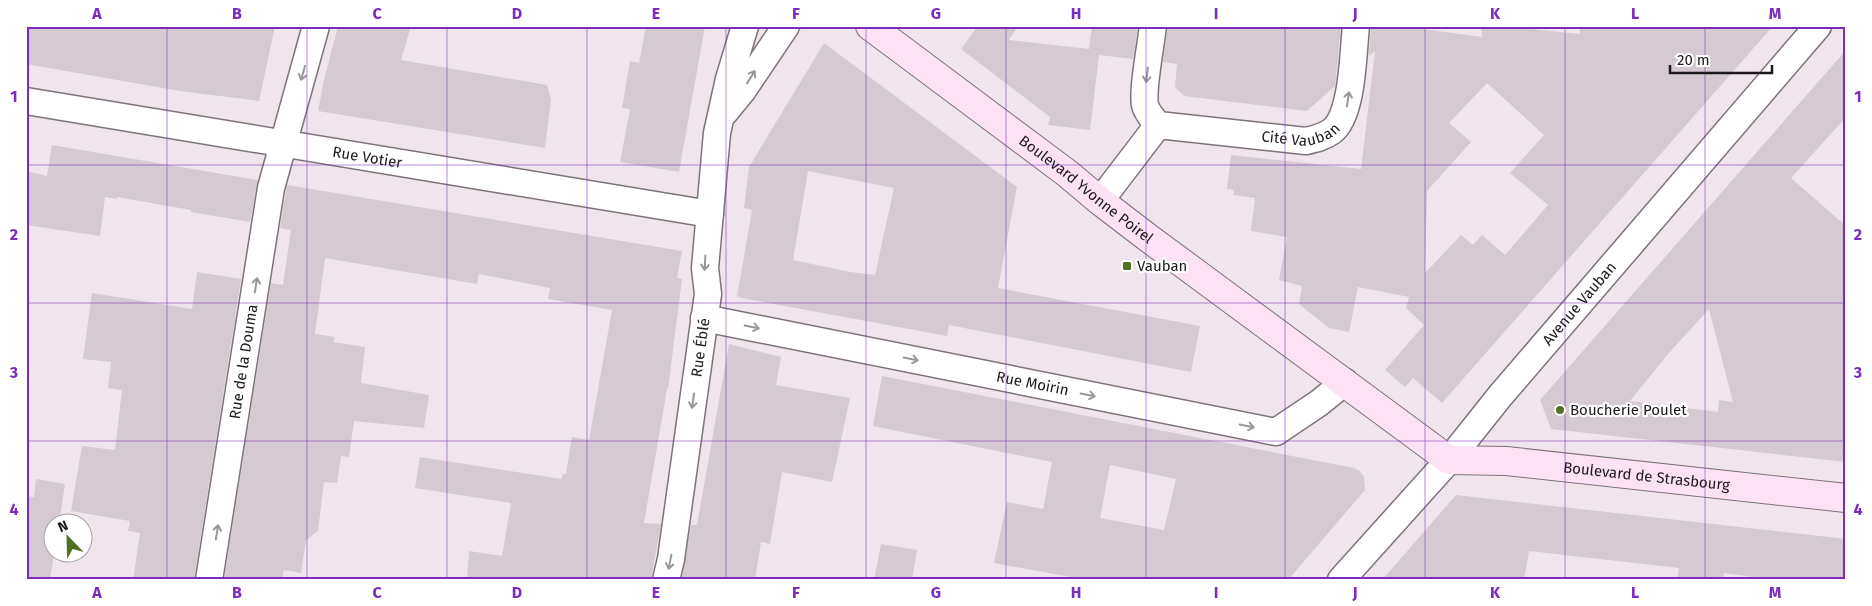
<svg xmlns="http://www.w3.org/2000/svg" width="1872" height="606" viewBox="0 0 1872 606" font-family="'Fira Sans',sans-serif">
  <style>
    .building { fill: #d5cad1; fill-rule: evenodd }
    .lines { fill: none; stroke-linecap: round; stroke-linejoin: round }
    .street-casing { stroke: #7d7379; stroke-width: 29 }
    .secondary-casing { stroke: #7d7379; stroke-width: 30 }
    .street { stroke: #fff; stroke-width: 26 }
    .secondary { stroke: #fce2f4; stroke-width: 28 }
    .oneway { stroke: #999798 }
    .grid { fill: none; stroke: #7b2cbf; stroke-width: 1; stroke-opacity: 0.55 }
    .poi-dot { fill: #516f25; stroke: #fff; stroke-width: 2 }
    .labels { text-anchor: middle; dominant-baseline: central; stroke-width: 4.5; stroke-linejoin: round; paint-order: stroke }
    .street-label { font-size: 15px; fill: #1c181b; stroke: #fff }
    .poi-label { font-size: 15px; fill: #1c181b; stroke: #fff; text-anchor: start }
    .neatline { fill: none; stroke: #7b2cbf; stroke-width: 2 }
    .grid-label { font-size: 16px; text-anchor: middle; font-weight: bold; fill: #7b2cbf }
  </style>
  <rect width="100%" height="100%" fill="#f0e5ec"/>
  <g class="building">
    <path d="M26,26H275L259,101L180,91L26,64Z"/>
    <path d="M338,26H411L401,60L547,85L551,99L545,148L318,111L324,80Z"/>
    <path d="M646,26H705L679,172L620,162L630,109L622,108L630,61L639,63Z"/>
    <path d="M978,26H1018L1009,40L1089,49L1092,26H1138L1133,59L1099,55L1090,130L1048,125L1050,117L961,49Z"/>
    <path d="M1168,26H1341L1335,86L1307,111L1184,96L1175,87L1177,64L1163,62Z"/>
    <path d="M1371,26H1422V29L1482,37L1481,26H1522V28L1580,34L1579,26H1773L1442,403L1413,378L1405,387L1385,370L1424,325L1406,308L1409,297L1358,287L1349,332L1329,328L1299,304L1302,286L1279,280L1287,237L1251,231L1255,198L1233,195L1234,190L1227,189L1231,155L1361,169L1375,51L1369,56ZM1487,83L1544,135L1510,173L1548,205L1505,255L1482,235L1473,245L1461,235L1425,273L1427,191L1471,142L1449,123Z"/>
    <path d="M824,43L1017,187L998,288L1200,326L1191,372L949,325L947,336L737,297L752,210L744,208L749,167ZM808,171L894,188L875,275L850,272L793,260Z"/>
    <path d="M1846,50V117L1791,178L1846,226V462L1551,429L1540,400ZM1709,309L1733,402L1719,400L1718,412L1630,401L1668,354Z"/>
    <path d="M52,145L258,180L250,222L191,212V210L117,197V199L105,197L100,236L26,225V171L47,176Z"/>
    <path d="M287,185L682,251L677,278L682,279L668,389H667L644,523L661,524L651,580H467L469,551L502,556L511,503L415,488L420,457L562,479L563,474H566L572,437L589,440L612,310L548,299L550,288L479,274L477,284L325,258L315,334L335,337L333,342L365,347L361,383L429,395L424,428L354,421L349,457L341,456L337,483L324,482L318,531L306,540L301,573L284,570L282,580H224L271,283L283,285L291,230L280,228Z"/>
    <path d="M197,272L241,279L194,580H133L140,533L128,531L130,521L71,511L82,446L115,450L122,390L108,388L111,362L83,359L92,293L192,309Z"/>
    <path d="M729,344L781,357L776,385L850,398L832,482L782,472L770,544L761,542L755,580H681L691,525H697Z"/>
    <path d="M882,376L1354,468L1360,471L1364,477L1365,490L1288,580H1087L994,563L1007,502L1043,509L1052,462L873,426ZM1110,465L1176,479L1164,530L1100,518Z"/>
    <path d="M36,479L65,484L59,524H52V554H54L50,580H26V496L34,497Z"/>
    <path d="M1456,495L1846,539V580H1776L1724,573L1723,580H1677L1679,568L1529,551L1524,580H1382Z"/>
    <path d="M881,544L917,550L912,580H874Z"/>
  </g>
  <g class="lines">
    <defs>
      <g id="street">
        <path id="s1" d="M1153,26C1151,44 1142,90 1145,105C1147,113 1153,119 1158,125L1306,141C1315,139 1324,137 1332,131C1353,115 1353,52 1356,26"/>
        <path id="s2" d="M26,101L710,214"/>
        <path d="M725,112L743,90L786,26"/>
        <path d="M1100,201L1158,125"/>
        <path id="s3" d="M704,318L1276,432L1319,403L1345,382"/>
        <path id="s4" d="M209,580L271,188L316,26"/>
        <path id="s5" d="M666,580L671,559L708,294L705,268L717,133L729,79L745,26"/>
        <path id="s6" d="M1341,580L1449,460L1500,396L1818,26"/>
      </g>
      <g id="secondary">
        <path id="s7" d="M870,26L1068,174L1100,201L1147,237L1449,460L1506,461L1846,498"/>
      </g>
    </defs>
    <use href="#street" class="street-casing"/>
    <use href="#secondary" class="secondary-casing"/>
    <use href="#street" class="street"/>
    <use href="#secondary" class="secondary"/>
  </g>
  <defs><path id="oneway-shaft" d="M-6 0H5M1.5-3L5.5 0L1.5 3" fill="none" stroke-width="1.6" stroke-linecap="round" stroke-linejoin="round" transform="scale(1.25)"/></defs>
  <g class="oneway">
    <use href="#oneway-shaft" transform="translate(303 73) rotate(106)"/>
    <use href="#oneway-shaft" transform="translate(1147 75) rotate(97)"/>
    <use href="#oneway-shaft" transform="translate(751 77) rotate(-58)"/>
    <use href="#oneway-shaft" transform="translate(1348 99) rotate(-82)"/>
    <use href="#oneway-shaft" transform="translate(705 263) rotate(93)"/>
    <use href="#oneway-shaft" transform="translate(256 285) rotate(-81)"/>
    <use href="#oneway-shaft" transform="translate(752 327) rotate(11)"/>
    <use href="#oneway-shaft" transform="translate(911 359) rotate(11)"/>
    <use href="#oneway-shaft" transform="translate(1088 395) rotate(11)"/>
    <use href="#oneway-shaft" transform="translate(693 401) rotate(98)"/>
    <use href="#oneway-shaft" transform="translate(1247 426) rotate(11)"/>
    <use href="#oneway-shaft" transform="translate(217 532) rotate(-81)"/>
    <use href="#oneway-shaft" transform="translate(670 562) rotate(101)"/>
  </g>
  <path class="grid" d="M167,26V580M307,26V580M447,26V580M587,26V580M726,26V580M866,26V580M1006,26V580M1146,26V580M1285,26V580M1425,26V580M1565,26V580M1705,26V580M26,165H1846M26,303H1846M26,441H1846"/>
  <g class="poi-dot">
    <rect x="1122" y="261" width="10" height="10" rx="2.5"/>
    <circle cx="1560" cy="410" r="5"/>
  </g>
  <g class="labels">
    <g class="street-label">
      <text stroke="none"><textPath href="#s1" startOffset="248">Cité Vauban</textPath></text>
      <text stroke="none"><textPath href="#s2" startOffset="346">Rue Votier</textPath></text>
      <text stroke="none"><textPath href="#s7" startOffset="271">Boulevard Yvonne Poirel</textPath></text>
      <text stroke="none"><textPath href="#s6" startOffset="365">Avenue Vauban</textPath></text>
      <text stroke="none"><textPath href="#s5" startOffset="235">Rue Éblé</textPath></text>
      <text stroke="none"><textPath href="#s4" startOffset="221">Rue de la Douma</textPath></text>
      <text stroke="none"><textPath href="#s3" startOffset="335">Rue Moirin</textPath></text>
      <text stroke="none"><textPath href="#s7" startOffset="922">Boulevard de Strasbourg</textPath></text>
    </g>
    <g class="poi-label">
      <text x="1137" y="266">Vauban</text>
      <text x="1570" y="410">Boucherie Poulet</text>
    </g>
  </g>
  <rect width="1872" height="606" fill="none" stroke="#ffffff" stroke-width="55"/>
  <g transform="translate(68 538) rotate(337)"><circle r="24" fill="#ffffff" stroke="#a4a3a4"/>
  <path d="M0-4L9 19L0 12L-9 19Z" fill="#516f25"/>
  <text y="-8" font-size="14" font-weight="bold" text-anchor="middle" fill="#1c181b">N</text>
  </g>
  <path d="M1670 65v8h102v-8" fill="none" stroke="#1c181b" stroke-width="2.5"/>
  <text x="1677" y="65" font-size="15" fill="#1c181b" stroke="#ffffff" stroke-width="4" paint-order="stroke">20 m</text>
  <rect x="28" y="28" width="1816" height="550" class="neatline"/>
  <g class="grid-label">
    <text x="97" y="19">A</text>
    <text x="237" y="19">B</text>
    <text x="377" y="19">C</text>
    <text x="517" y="19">D</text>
    <text x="656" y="19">E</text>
    <text x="796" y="19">F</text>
    <text x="936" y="19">G</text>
    <text x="1076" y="19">H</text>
    <text x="1216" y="19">I</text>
    <text x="1355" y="19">J</text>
    <text x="1495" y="19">K</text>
    <text x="1635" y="19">L</text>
    <text x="1775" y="19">M</text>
    <text x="14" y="102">1</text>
    <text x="1858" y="102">1</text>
    <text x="14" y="240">2</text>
    <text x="1858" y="240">2</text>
    <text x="14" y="378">3</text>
    <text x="1858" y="378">3</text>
    <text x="14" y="515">4</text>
    <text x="1858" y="515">4</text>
    <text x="97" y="598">A</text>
    <text x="237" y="598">B</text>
    <text x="377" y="598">C</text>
    <text x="517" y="598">D</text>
    <text x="656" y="598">E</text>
    <text x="796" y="598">F</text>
    <text x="936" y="598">G</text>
    <text x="1076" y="598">H</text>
    <text x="1216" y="598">I</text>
    <text x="1355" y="598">J</text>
    <text x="1495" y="598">K</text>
    <text x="1635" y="598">L</text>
    <text x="1775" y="598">M</text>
  </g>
</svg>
